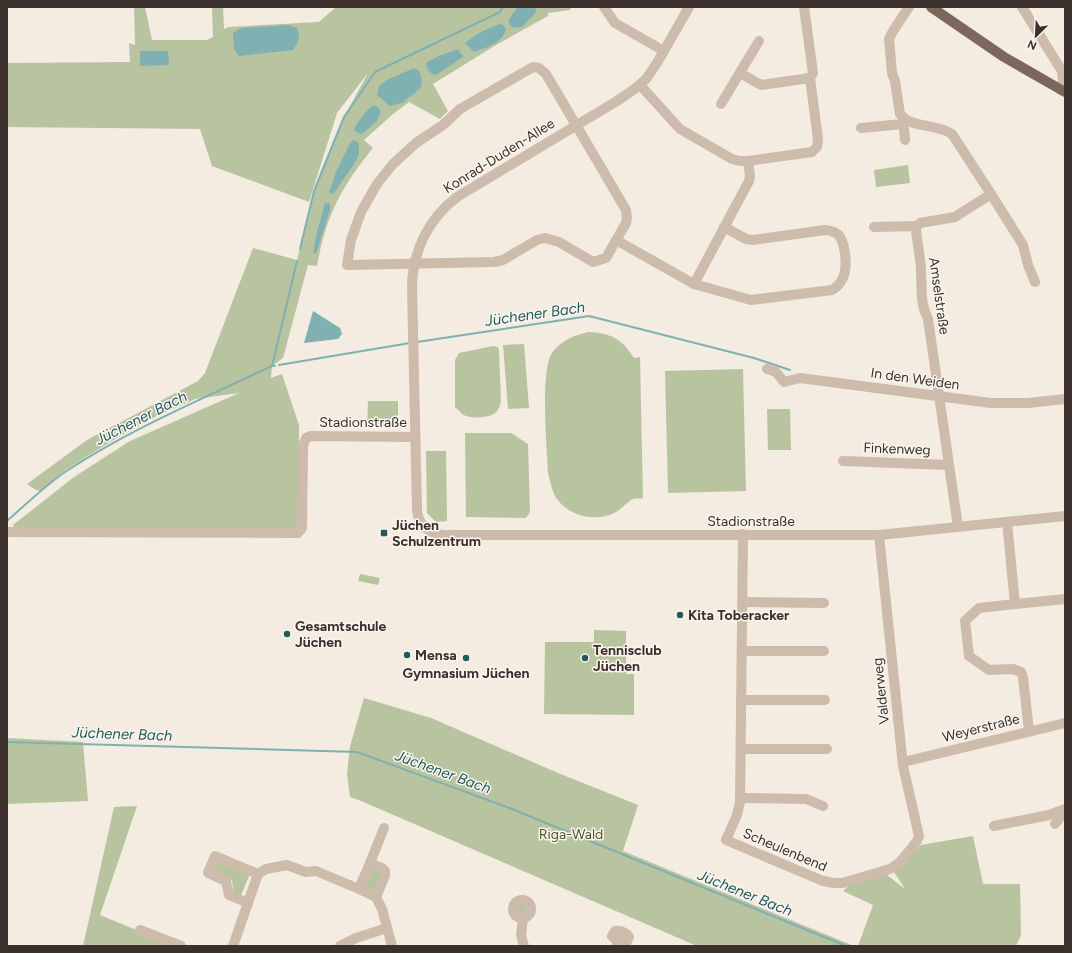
<svg xmlns="http://www.w3.org/2000/svg" width="1072" height="953" viewBox="0 0 1072 953" font-family="Figtree,sans-serif">
  <style>
    .green { fill: #b8c4a0 }
    .water { fill: #7fb0b2 }
    .lines { fill: none; stroke-linecap: round; stroke-linejoin: round }
    .stream { stroke: #7fb0b2; stroke-width: 2 }
    .minor { stroke: #cdbbac; stroke-width: 10 }
    .major { stroke: #7d675c; stroke-width: 10 }
    .poi-dot { fill: #1f5a5e; stroke: #fbf5ee; stroke-width: 1.5 }
    .labels { text-anchor: middle; dominant-baseline: central; stroke-width: 3; stroke-linejoin: round; paint-order: stroke }
    .street-label { font-size: 14px; fill: #3b302b; stroke: #fbf5ee }
    .poi-label { font-size: 14px; font-weight: bold; fill: #3b302b; stroke: #fbf5ee; text-anchor: start }
    .park-label { font-size: 14px; fill: #4a5a2e; stroke: #fbf5ee }
    .water-label { font-size: 15px; font-style: italic; fill: #1f5a5e; stroke: #fbf5ee }
  </style>
  <rect width="100%" height="100%" fill="#f4ebe1"/>
  <g class="green">
    <path d="M134,7H145L152,40H207L213,37L212,7H223L224,29L229,27L319,22L336,7H571L570,10L548,13V16L496,45L433,84L448,111L440,119L409,102L393,114L364,140L373,148C341,187 326,216 317,266L308,265L283,358L272,366L271,378L282,374L299,425V526L292,531L15,530L13,525L74,477L130,441L239,393L195,399L155,417L110,442L64,471L41,491L36,490L27,484L87,440L198,381L205,373L253,248L297,260L290,289L314,191L344,117L368,73L337,113L309,202L212,166L200,129L7,127V63L130,62L129,43L135,45Z"/>
    <path d="M908,165L910,183L876,187L874,170Z"/>
    <path d="M589,332C611,333 622,339 634,358L640,357L643,498C640,499 636,498 633,499C628,501 622,509 616,512C596,524 564,515 554,494C551,487 550,480 548,473C547,448 540,371 552,353C561,340 575,335 589,332Z"/>
    <path d="M524,344L529,408L508,409L503,345Z"/>
    <path d="M493,346L498,347L499,351L501,401C500,406 498,411 494,414C486,418 469,419 462,414C460,412 458,409 455,407V360L459,353Z"/>
    <path d="M743,369L746,491L668,493L665,371Z"/>
    <path d="M368,401H398V425H367Z"/>
    <path d="M767,409H790L791,450H768Z"/>
    <path d="M465,433H511L528,444L530,512L526,518L466,517Z"/>
    <path d="M426,451H446L447,521L436,522L427,513Z"/>
    <path d="M360,574L380,578L378,585L358,581Z"/>
    <path d="M594,630L626,631V674H634V715L544,714L545,642H594Z"/>
    <path d="M364,698L431,718L558,773L638,805L623,851L854,946H697L361,801L350,797L347,774L350,746Z"/>
    <path d="M7,738L83,742L88,801L7,804Z"/>
    <path d="M137,806L100,915L175,946H83L114,807Z"/>
    <path d="M973,836L983,884H1020L1021,935L1016,946H858L873,905L843,891L849,885L887,875L905,889L894,872L921,845Z"/>
    <path d="M216,862L250,874L241,895H234L232,880L215,871L214,869Z"/>
    <path d="M371,868L382,872L374,891L364,887Z"/>
    <circle cx="521" cy="908" r="7"/>
  </g>
  <g class="water">
    <path d="M518,7H534L537,11L522,27L513,28L508,22L511,16Z"/>
    <path d="M502,24L506,29C503,43 486,48 474,52L465,43C474,35 491,26 502,24Z"/>
    <path d="M288,25L297,28C301,38 298,42 293,50L239,56L234,49L233,33L241,28Z"/>
    <path d="M458,49L463,57L436,75C429,73 427,70 426,63L439,56Z"/>
    <path d="M140,51H168L169,65L140,66Z"/>
    <path d="M414,68L420,72L422,81L421,88L402,103L390,106L377,95L379,86L389,79Z"/>
    <path d="M373,105L378,107L381,112L377,121L362,134L358,133L354,130C358,120 365,112 373,105Z"/>
    <path d="M353,140L359,143V153L355,163L333,194L329,193L336,172L350,143Z"/>
    <path d="M325,203L330,204V210L316,254L313,253L317,232Z"/>
    <path d="M313,311L340,328L342,334L338,339L304,343Z"/>
  </g>
  <g class="lines">
    <g class="stream">
      <path d="M300,249L314,191L344,117L375,72L500,12L503,7"/>
      <path d="M417,342L589,316L754,358L790,370"/>
      <path d="M279,365L410,343"/>
      <path d="M272,366L297,261"/>
      <path d="M7,521C26,504 45,486 65,472C130,429 202,399 272,366H275"/>
      <path d="M7,742L357,752L512,809L846,946"/>
    </g>
    <g class="minor">
      <path d="M604,7L615,23L664,51"/>
      <path d="M689,7L657,63L646,79L636,88L617,101L457,197C428,219 413,251 412,286L417,510C418,525 429,534 444,535H879L1065,516"/>
      <path d="M909,7L893,31L889,39L892,73L895,81L900,114C912,129 937,123 952,134L991,194L955,217L920,223L917,226L916,229C917,244 921,258 921,273C922,290 920,304 928,319L958,527"/>
      <path d="M1022,7L1062,71L1063,81L1061,90"/>
      <path d="M533,67L539,68L546,74L626,210L627,218L626,223L606,258L593,262L559,242L545,238L537,240L503,260L494,262L347,265L351,240L361,212L377,184L393,164L416,143L443,125L460,109Z"/>
      <path d="M740,73L761,85L810,78"/>
      <path d="M640,85L680,129L732,159L740,161H748L812,152L817,147L818,139L810,78L813,73L804,7"/>
      <path d="M721,104L759,41"/>
      <path d="M903,119L905,140"/>
      <path d="M861,128L903,124"/>
      <path d="M991,194L1023,245L1028,265L1035,282"/>
      <path d="M874,227L917,226"/>
      <path d="M616,240L694,284L749,181L750,176L748,161"/>
      <path d="M694,284L751,300L832,290C845,282 847,268 845,254C843,240 841,231 825,230L753,240L746,239L724,227"/>
      <path d="M767,369L776,372L784,382L800,378L991,403H1028L1065,399"/>
      <path d="M843,461L949,465"/>
      <path d="M1007,522L1015,604L979,608L965,621L969,656L989,670L1013,669L1021,672L1023,677L1029,731"/>
      <path d="M7,532L298,533L302,528L303,446L306,438L311,436L415,437"/>
      <path d="M743,534L740,802L737,815L726,840L823,881L834,883H842L890,869L900,862L910,850L917,841L919,836L903,766L879,535"/>
      <path d="M743,602L824,603"/>
      <path d="M1015,604L1065,599"/>
      <path d="M742,651H824"/>
      <path d="M741,700H825"/>
      <path d="M741,749H827"/>
      <path d="M903,762L1065,723"/>
      <path d="M740,798L806,799L823,806"/>
      <path d="M1055,824L1065,810"/>
      <path d="M994,826L1049,815L1065,809"/>
      <path d="M384,828L370,863L382,868L385,871V875L376,897L382,909L392,946"/>
      <path d="M370,863L359,889L376,897"/>
      <circle cx="522" cy="909" r="9"/>
      <path d="M248,903L229,895L226,881L208,873L215,856L258,874"/>
      <path d="M523,918L521,935L524,946"/>
      <path d="M140,930L181,946"/>
      <path d="M617,941L623,943H626L629,937C627,933 620,930 615,931L612,936L617,941V946"/>
      <path d="M233,946L258,874L266,869L287,865L306,872L316,871L359,889"/>
      <path d="M340,946L356,938L387,928"/>
    </g>
    <path class="major" d="M931,7L1004,57L1065,92"/>
  </g>
  <g class="poi-dot">
    <rect x="380" y="529" width="8" height="8" rx="2"/>
    <circle cx="680" cy="615" r="4"/>
    <circle cx="287" cy="634" r="4"/>
    <circle cx="407" cy="655" r="4"/>
    <circle cx="466" cy="658" r="4"/>
    <circle cx="585" cy="658" r="4"/>
  </g>
  <g class="labels">
    <g class="street-label">
      <text transform="translate(499 156) rotate(-32)">Konrad-Duden-Allee</text>
      <text transform="translate(939 296) rotate(82)">Amselstraße</text>
      <text transform="translate(915 379) rotate(8)">In den Weiden</text>
      <text x="363" y="422">Stadionstraße</text>
      <text transform="translate(897 449) rotate(2)">Finkenweg</text>
      <text x="751" y="521">Stadionstraße</text>
      <text transform="translate(881 691) rotate(-96)">Valderweg</text>
      <text transform="translate(981 728) rotate(-14)">Weyerstraße</text>
      <text transform="translate(785 850) rotate(23)">Scheulenbend</text>
    </g>
    <g class="poi-label">
      <text x="392" y="525">Jüchen<tspan x="392" dy="16">Schulzentrum</tspan></text>
      <text x="688" y="615">Kita Toberacker</text>
      <text x="295" y="626">Gesamtschule<tspan x="295" dy="16">Jüchen</tspan></text>
      <text x="593" y="650">Tennisclub<tspan x="593" dy="16">Jüchen</tspan></text>
      <text x="415" y="655">Mensa</text>
      <text x="466" y="673" text-anchor="middle">Gymnasium Jüchen</text>
    </g>
    <g class="park-label">
      <text x="571" y="834">Riga-Wald</text>
    </g>
    <g class="water-label">
      <text transform="translate(535 314) rotate(-8)">Jüchener Bach</text>
      <text transform="translate(141 418) rotate(-27)">Jüchener Bach</text>
      <text transform="translate(122 734) rotate(2)">Jüchener Bach</text>
      <text transform="translate(443 772) rotate(20)">Jüchener Bach</text>
      <text transform="translate(745 893) rotate(22)">Jüchener Bach</text>
    </g>
  </g>
  <rect width="1072" height="953" fill="none" stroke="#3b302b" stroke-width="16"/>
  <g transform="translate(1036 36) rotate(204)" stroke="#fbf5ee" stroke-width="3" paint-order="stroke">
  <path d="M0-3L7 15L0 10L-7 15Z" fill="#3b302b"/>
  <text y="-6" font-size="11" font-weight="bold" text-anchor="middle" fill="#3b302b">N</text>
  </g>
</svg>
